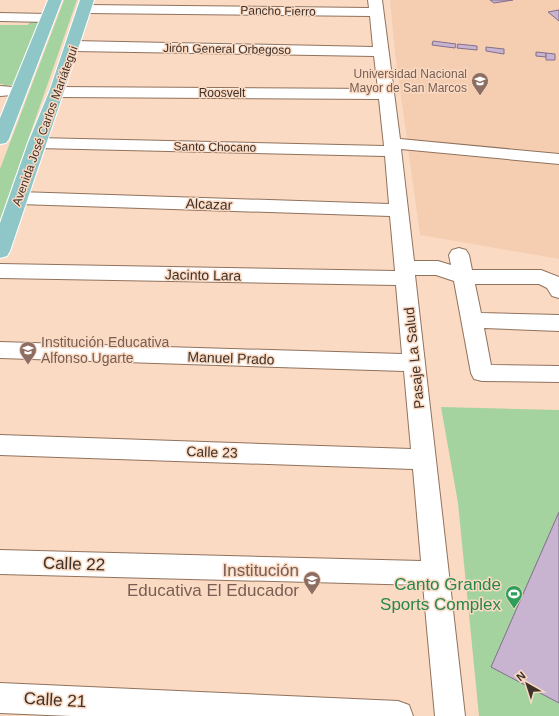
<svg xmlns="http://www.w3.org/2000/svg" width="559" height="716" viewBox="0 0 559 716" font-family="Helvetica,sans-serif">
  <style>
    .built { fill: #f5ceb2 }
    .green { fill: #a5d39f }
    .building { fill: #c8b3d1; stroke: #836f8b }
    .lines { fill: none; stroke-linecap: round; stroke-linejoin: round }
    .minor-casing { stroke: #90725d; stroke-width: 2 }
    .major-casing { stroke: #fff; stroke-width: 2 }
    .minor { fill: #fff; fill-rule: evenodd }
    .major { fill: #8fc7c9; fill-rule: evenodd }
    .labels { text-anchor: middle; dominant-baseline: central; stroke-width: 3; stroke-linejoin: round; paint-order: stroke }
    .far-street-label { font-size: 12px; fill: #3f322a; stroke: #fbdac3 }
    .far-education-label { font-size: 12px; fill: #785e54; stroke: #fbdac3; text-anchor: end }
    .street-label { font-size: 14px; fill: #3f322a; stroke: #fbdac3 }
    .education-label { font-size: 14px; fill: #785e54; stroke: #fbdac3; text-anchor: start }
    .near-street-label { font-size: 17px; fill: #3f322a; stroke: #fbdac3 }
    .near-education-label { font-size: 17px; fill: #785e54; stroke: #fbdac3; text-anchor: end }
    .near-leisure-label { font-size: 17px; fill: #27864d; stroke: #fbdac3; text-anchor: end }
  </style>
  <rect width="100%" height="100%" fill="#fbdac3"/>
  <path class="built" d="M390,0H559V259L420,235L395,53Z"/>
  <g class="green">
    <path d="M64,0H77L0,220V169Z"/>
    <path d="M31,20L39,21L14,85L3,86V84H0V25H28Z"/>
    <path d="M441,407L559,410V716H479L458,503Z"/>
  </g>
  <g class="building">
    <path d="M490,0H513L494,3Z"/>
    <path d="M559,10V21L548,12Z"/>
    <path d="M433,41L456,44L455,48L432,45Z"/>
    <path d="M458,44L477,46V50L457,48Z"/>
    <path d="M486,47L504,49V54L486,51Z"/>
    <path d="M536,52L546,53V57L536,56Z"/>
    <path d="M546,53L555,54V60H546Z"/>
    <path d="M559,512V703L491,667Z"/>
  </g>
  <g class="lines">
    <defs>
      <g id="minor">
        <path d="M368,0H382L400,139L559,154V164L401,149L414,261H438L451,265L449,255L452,250L459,248L466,250L469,255L472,270H541L559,277V298L552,296L547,288L539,284H475L481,313L559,315V331L484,328L491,365L559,366V382L482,381L474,379L471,373L454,281L436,275H415L465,716H435L423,585L0,574V550L421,561L413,469L0,455V435L411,449L404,371L0,358V342L402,354L396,285L0,278V264L395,271L390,216L19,204L12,202L10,198L12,194L19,192L389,204L385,156L37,148L31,147L28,143L31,139L37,138L384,146L379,99L57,97L51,95L49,92L51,89L57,87L378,89L374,56L73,51L68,49L65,46L68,43L73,41L373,47L370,16L85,13L80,12L78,9L80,6L85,5L369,8Z"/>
        <path d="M0,13L48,14L53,15L55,18L53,21L48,22L0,21Z"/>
        <path d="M0,86L25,88L27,91L25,94L0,96Z"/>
        <path d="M0,683L398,701L409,705L413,716H71L0,713Z"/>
      </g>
      <g id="major">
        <path d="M48,0H62L9,139L6,143L0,144V118Z"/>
        <path d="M80,0H94C67,84 38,167 10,251L7,256L0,258V223L28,143L49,92Z"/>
      </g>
    </defs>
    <use href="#minor" class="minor-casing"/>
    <use href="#major" class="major-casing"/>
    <use href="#minor" class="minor"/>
    <use href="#major" class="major"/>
  </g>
  <defs>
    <symbol id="university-pin" viewBox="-11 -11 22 30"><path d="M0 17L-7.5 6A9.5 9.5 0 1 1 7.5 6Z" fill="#8d6e63" stroke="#fbdac3"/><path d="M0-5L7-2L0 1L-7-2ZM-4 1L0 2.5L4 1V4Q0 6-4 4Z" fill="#fff"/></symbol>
    <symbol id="school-pin" viewBox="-11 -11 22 30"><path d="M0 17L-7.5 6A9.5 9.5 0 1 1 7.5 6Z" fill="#8d6e63" stroke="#fbdac3"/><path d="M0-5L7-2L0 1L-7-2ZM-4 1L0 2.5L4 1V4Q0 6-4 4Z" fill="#fff"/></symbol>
    <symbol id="stadium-pin" viewBox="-11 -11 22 30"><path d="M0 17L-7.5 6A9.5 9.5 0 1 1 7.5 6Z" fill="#2e9e5b" stroke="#fbdac3"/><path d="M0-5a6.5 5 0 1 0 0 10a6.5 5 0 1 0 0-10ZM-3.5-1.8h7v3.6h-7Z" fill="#fff"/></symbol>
  </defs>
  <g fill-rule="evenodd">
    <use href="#university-pin" x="470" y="71" width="20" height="27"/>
    <use href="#school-pin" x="18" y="340" width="20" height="27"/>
    <use href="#school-pin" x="302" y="570" width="20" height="27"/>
    <use href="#stadium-pin" x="504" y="584" width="20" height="27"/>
  </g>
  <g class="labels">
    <g class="far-street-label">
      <text transform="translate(278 11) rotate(1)">Pancho Fierro</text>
      <text transform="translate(227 49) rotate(1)">Jirón General Orbegoso</text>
      <text x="222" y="93">Roosvelt</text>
      <text transform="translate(45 126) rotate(-70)">Avenida José Carlos Mariátegui</text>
      <text transform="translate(215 147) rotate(1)">Santo Chocano</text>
    </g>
    <g class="far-education-label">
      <text x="467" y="74">Universidad Nacional<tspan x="467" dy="14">Mayor de San Marcos</tspan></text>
    </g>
    <g class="street-label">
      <text transform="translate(209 204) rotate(2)">Alcazar</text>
      <text transform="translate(203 275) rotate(1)">Jacinto Lara</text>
      <text transform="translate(231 358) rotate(2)">Manuel Prado</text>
      <text transform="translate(414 358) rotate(-96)">Pasaje La Salud</text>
      <text transform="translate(212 452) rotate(2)">Calle 23</text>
    </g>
    <g class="education-label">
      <text x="41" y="342">Institución Educativa<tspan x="41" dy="16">Alfonso Ugarte</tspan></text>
    </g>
    <g class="near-street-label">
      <text transform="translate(74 564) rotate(2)">Calle 22</text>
      <text transform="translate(55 700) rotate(3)">Calle 21</text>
    </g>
    <g class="near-education-label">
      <text x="299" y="570">Institución<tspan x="299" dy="20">Educativa El Educador</tspan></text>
    </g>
    <g class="near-leisure-label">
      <text x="501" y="584">Canto Grande<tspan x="501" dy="20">Sports Complex</tspan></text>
    </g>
  </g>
  <g transform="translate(527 684) rotate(321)" stroke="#fbdac3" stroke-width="3" paint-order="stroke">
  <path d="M0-3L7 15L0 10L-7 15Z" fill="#3f322a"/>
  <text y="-6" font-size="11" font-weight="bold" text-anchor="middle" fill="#3f322a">N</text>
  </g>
</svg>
